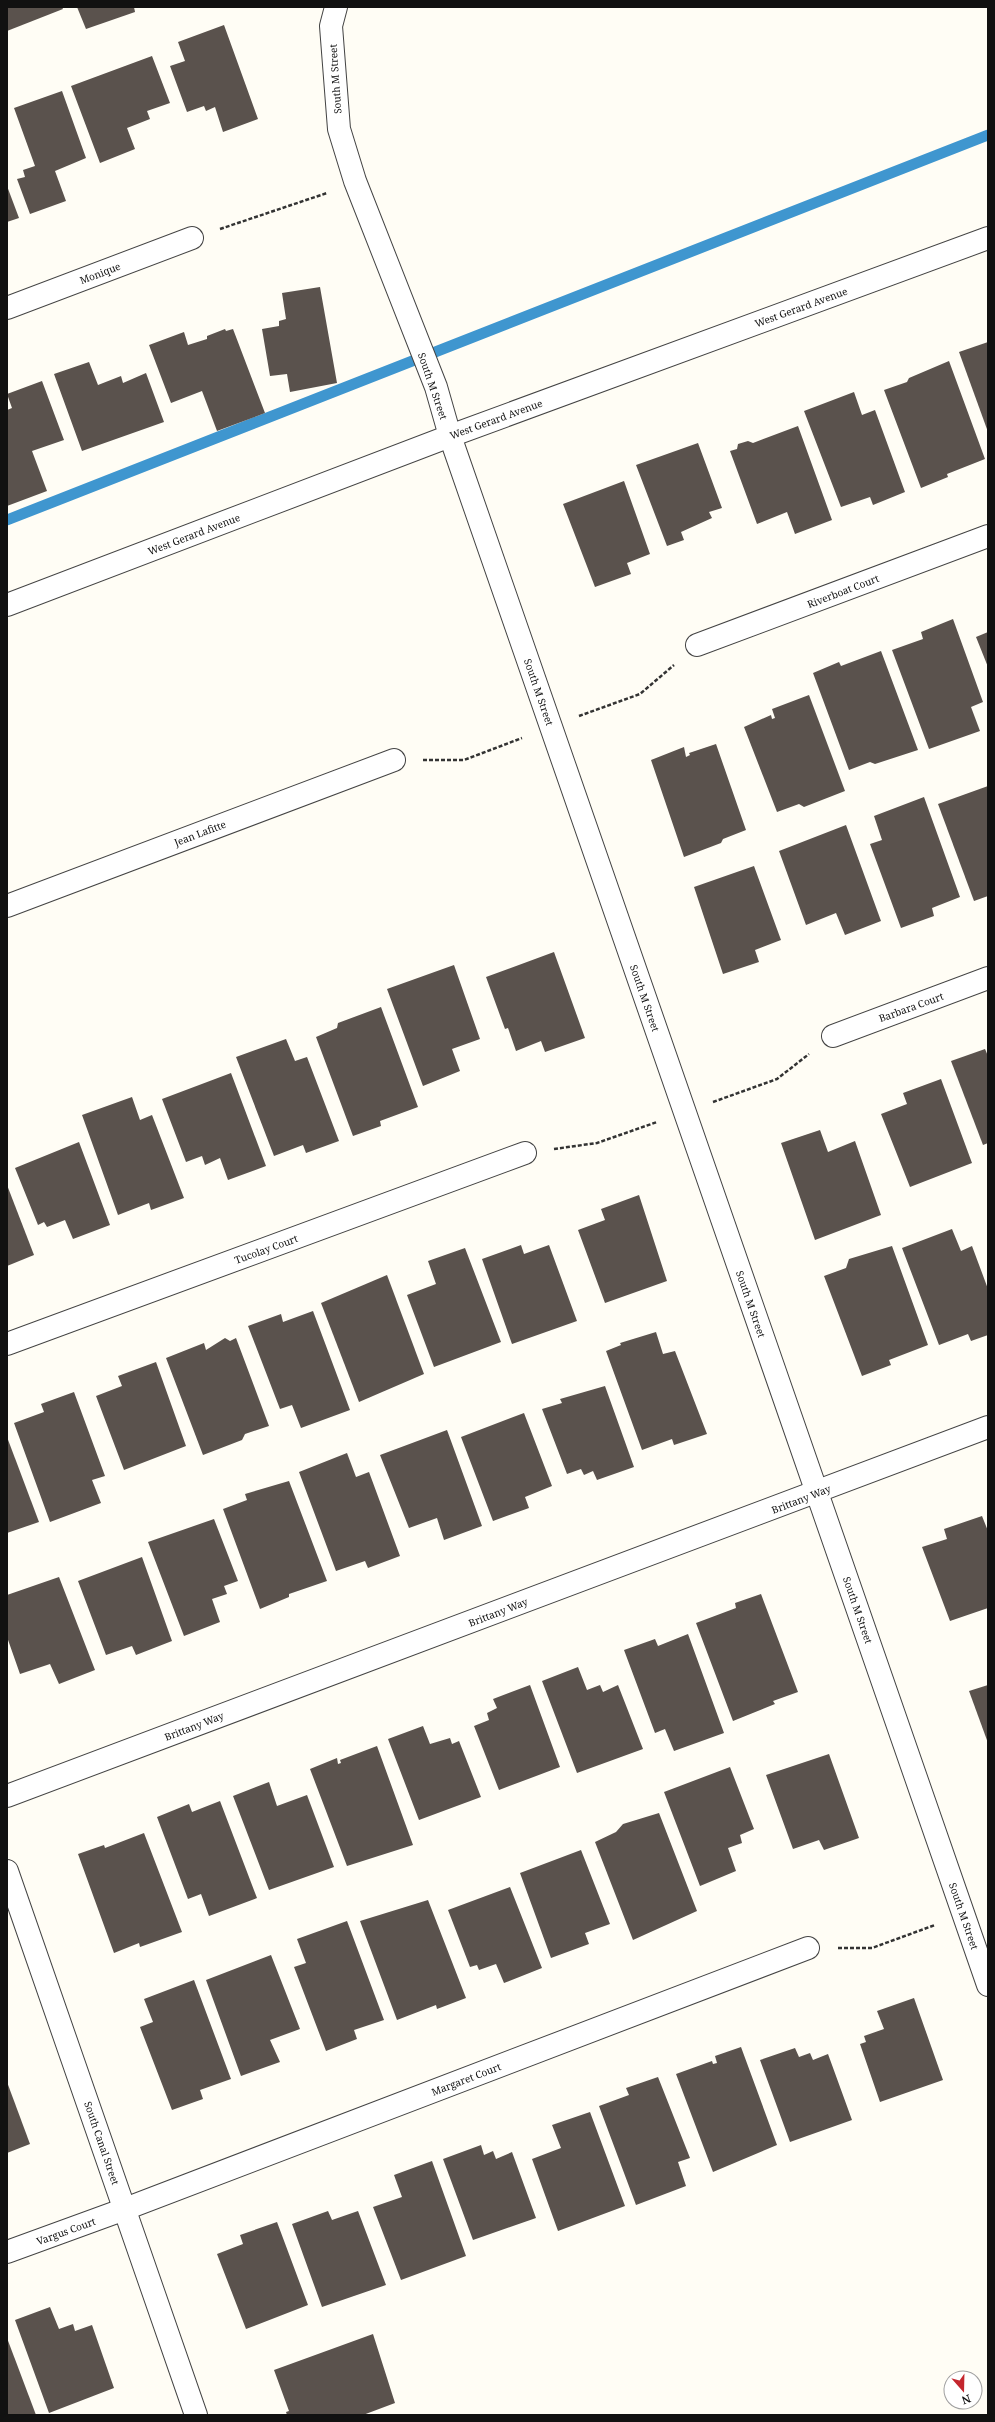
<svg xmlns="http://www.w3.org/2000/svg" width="995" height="2422" viewBox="0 0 995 2422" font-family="'Noto Serif',serif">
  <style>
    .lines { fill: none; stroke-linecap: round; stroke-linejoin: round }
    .stream { stroke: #3f96cf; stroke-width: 11 }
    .building { fill: #5a524d }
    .minor-casing { stroke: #444; stroke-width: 24 }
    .path { stroke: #333; stroke-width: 2.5; stroke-dasharray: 4 2; stroke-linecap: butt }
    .minor { stroke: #fff; stroke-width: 22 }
    .labels { text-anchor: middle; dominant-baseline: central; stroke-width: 4; stroke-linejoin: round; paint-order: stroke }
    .street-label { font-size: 10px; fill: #111; stroke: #fff }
  </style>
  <rect width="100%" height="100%" fill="#fffdf5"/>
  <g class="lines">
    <path class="stream" d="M7,520L988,135"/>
  </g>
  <g class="building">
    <path d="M7,7H62L63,9L7,31Z"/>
    <path d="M77,7H134L135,12L86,29Z"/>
    <path d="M224,25L258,119L223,132L215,107L206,111L204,106L187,112L170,66L185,61L178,42Z"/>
    <path d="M152,56L170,103L147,111L150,119L127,128L135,149L100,163L71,86Z"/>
    <path d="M62,91L86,158L55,171L66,201L30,214L17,179L25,177L23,170L35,166L14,108Z"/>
    <path d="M7,186L19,218L7,222Z"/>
    <path d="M320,287L337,383L290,392L287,374L270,376L262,329L279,326V321L286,319L282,293Z"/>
    <path d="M225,329L226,331L233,329L265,413L217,431L202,391L171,403L149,345L184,332L188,345L207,339V336Z"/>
    <path d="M988,342V432L959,352Z"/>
    <path d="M949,361L985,459L947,474L948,477L921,488L884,390L907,382L909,378Z"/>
    <path d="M89,362L98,385L121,376L123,383L146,373L164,422L82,451L54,374Z"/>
    <path d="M42,381L64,440L32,451L47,491L7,506V410L12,408L7,394Z"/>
    <path d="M854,392L862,415L875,410L905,492L873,505L870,497L841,507L804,411Z"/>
    <path d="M798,426L832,520L795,534L787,512L757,524L730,451L737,449L738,444L748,441L753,443Z"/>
    <path d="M698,443L722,508L709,512L712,518L681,532L684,540L667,546L636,465Z"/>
    <path d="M624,481L650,554L627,563L631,574L595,587L563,504Z"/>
    <path d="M953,619L983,702L971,707L980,731L929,749L892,650L923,639L921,632Z"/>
    <path d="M988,632V667L976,637Z"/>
    <path d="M881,651L918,750L875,764L870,762L849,770L813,673L839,662L841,666Z"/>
    <path d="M809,695L845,791L804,807L799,804L777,812L744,727L771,715L772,719L775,718L772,709Z"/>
    <path d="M716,744L746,830L723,839L721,843L684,857L651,760L684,747L686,757L690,755L689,753Z"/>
    <path d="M988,786V896L974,901L938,804Z"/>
    <path d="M924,797L960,897L932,908L934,916L901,928L870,844L882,840L874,816Z"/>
    <path d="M846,825L881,921L845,935L836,913L806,925L779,851Z"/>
    <path d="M754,866L781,940L755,950L759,962L723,974L694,887Z"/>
    <path d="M554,952L585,1038L545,1052L541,1041L516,1051L508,1028L505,1029L486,977Z"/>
    <path d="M454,965L480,1039L452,1049L460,1071L423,1086L387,989Z"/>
    <path d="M381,1007L418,1107L380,1121L381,1126L353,1136L316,1037L337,1028L338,1023Z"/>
    <path d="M286,1039L295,1061L307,1057L339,1141L306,1153L303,1145L274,1156L236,1057Z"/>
    <path d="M985,1049L988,1056V1143L983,1145L951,1061Z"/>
    <path d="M231,1073L266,1166L228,1180L220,1158L205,1165L202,1156L186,1162L162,1099Z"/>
    <path d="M941,1079L972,1163L910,1187L881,1114L907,1104L903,1093Z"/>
    <path d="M132,1097L140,1120L152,1115L184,1198L151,1210L149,1203L118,1215L82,1115Z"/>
    <path d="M820,1130L828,1152L855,1141L881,1215L815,1240L781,1143Z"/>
    <path d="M79,1142L110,1225L73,1239L65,1220L47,1227L44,1222L38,1225L15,1168Z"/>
    <path d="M7,1185L34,1255L7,1266Z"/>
    <path d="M639,1195L667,1281L605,1303L578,1230L605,1220L601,1209Z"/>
    <path d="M952,1229L961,1251L972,1246L988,1289V1335L971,1341L968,1334L939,1345L902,1248Z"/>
    <path d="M521,1245L524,1254L549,1245L577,1321L512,1344L482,1259Z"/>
    <path d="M892,1246L928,1345L889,1360L891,1365L862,1376L824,1276L846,1268L849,1259Z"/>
    <path d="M465,1248L501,1342L434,1367L407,1295L436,1284L428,1261Z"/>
    <path d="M387,1275L424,1374L359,1402L321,1303Z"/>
    <path d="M313,1311L350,1410L301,1428L292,1405L280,1409L248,1326L281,1314L283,1322Z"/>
    <path d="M656,1332L663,1354L675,1351L707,1434L674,1445L672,1439L642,1450L606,1351L621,1345L620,1343Z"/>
    <path d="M225,1338L230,1341L236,1338L269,1426L245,1434L242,1440L203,1455L166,1358L204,1343L206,1350Z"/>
    <path d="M156,1362L186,1446L124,1470L96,1396L122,1386L118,1376Z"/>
    <path d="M605,1386L634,1467L597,1480L593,1471L584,1475L581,1469L567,1474L542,1409L562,1403L560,1399Z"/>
    <path d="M74,1392L105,1476L92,1480L101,1503L50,1522L14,1423L44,1412L41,1404Z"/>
    <path d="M524,1413L552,1486L525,1497L529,1508L493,1521L461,1437Z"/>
    <path d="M447,1430L482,1526L444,1540L437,1518L409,1528L380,1455Z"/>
    <path d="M7,1437L39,1522L7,1533Z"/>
    <path d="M347,1453L356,1477L369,1472L400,1556L368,1568L365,1561L336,1571L299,1472Z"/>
    <path d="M289,1481L327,1581L289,1594V1597L260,1609L223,1509L247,1500L245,1494Z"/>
    <path d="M982,1516L988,1531V1608L950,1621L922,1547L947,1539L944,1529Z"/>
    <path d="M214,1519L238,1581L224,1586L227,1594L212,1599L220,1622L184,1636L148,1542Z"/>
    <path d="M142,1557L172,1641L136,1655L132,1646L106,1655L78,1581Z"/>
    <path d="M59,1577L95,1670L59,1684L50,1664L20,1674L7,1637V1595Z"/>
    <path d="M761,1594L798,1692L773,1701L775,1704L733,1721L696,1623L736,1608L735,1603Z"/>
    <path d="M688,1634L724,1733L674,1751L665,1729L655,1733L624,1650L655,1639L658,1646Z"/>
    <path d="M578,1667L587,1690L600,1685L603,1692L618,1685L643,1749L577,1773L542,1681Z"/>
    <path d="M530,1685L560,1767L499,1790L474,1726L489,1720L487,1713L497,1708L493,1699Z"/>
    <path d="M988,1685V1743L969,1691Z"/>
    <path d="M423,1726L430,1744L450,1738L452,1744L459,1741L481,1797L419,1820L388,1739Z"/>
    <path d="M377,1746L413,1845L347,1866L310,1769L337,1758L338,1764L341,1763L340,1760Z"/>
    <path d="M829,1754L859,1838L824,1850L819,1840L793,1849L766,1775Z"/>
    <path d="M730,1767L754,1829L740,1835L742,1843L728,1848L736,1871L700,1886L664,1792Z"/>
    <path d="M269,1782L277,1806L307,1795L334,1867L269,1890L233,1796Z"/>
    <path d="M220,1801L257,1898L209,1916L201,1894L188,1899L157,1817L189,1804L192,1812Z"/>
    <path d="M659,1813L697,1911L633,1940L595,1842L616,1832L623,1824Z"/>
    <path d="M144,1833L182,1932L140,1947L139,1943L114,1953L78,1854L104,1845L105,1848Z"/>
    <path d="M581,1850L610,1924L585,1933L589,1944L551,1958L520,1873Z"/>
    <path d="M510,1887L542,1968L504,1983L496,1964L479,1970L477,1965L470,1967L448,1910Z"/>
    <path d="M428,1900L466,1998L437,2009L436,2005L397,2020L360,1921Z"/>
    <path d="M347,1921L384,2020L354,2030L357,2039L326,2051L294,1967L306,1963L297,1939Z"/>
    <path d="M271,1955L300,2029L270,2040L280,2062L241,2076L206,1980Z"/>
    <path d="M194,1980L231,2079L200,2090L203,2099L172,2110L140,2027L153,2022L144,1999Z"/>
    <path d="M914,1998L943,2080L880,2102L860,2044L866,2042L864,2036L884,2029L877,2011Z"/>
    <path d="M741,2047L777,2145L713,2172L676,2074L712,2061L713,2064L717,2063L715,2056Z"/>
    <path d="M795,2048L799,2057L810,2053L813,2060L828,2054L852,2120L790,2142L760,2060Z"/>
    <path d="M658,2077L690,2158L678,2162L686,2186L636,2205L599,2106L629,2095L626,2088Z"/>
    <path d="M7,2082L30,2144L7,2153Z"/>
    <path d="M590,2112L625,2206L558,2231L532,2159L561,2148L552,2125Z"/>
    <path d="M481,2145L484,2155L493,2151L496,2159L512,2152L536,2218L473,2240L443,2159Z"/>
    <path d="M432,2161L466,2256L401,2280L373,2207L402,2197L394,2175Z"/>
    <path d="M328,2211L332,2220L358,2211L386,2285L322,2307L292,2224Z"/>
    <path d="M277,2222L308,2305L246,2329L217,2254L243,2244L240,2235Z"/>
    <path d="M50,2307L59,2329L73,2324L75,2331L92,2325L114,2388L49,2413L15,2320Z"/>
    <path d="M373,2334L395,2403L363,2415H287L286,2412L289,2411L274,2370Z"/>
    <path d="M7,2338L36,2415H7Z"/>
  </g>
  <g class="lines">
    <defs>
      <g id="minor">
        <path d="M336,7L331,26L339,129L355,181L436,387L450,436L988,1985"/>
        <path d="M7,308L192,238"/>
        <path d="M7,605L450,436L988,238"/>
        <path d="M697,645L988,536"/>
        <path d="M7,906L394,760"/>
        <path d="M833,1036L988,978"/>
        <path d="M7,1344L525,1153"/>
        <path d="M7,1796L988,1427"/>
        <path d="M7,1871L196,2415"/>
        <path d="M7,2252L125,2209L808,1948"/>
      </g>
    </defs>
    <use href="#minor" class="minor-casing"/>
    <g class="path">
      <path d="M220,229L327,193"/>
      <path d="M579,716L640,694L674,665"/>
      <path d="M423,760H464L522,738"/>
      <path d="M713,1102L777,1079L809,1054"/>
      <path d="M554,1149L597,1143L657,1122"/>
      <path d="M838,1948H872L935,1925"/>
    </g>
    <use href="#minor" class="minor"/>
  </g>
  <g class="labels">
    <g class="street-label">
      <text transform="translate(335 79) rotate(-94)">South M Street</text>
      <text transform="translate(100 273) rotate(-21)">Monique</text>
      <text transform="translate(801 307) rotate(-20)">West Gerard Avenue</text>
      <text transform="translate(433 386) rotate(71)">South M Street</text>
      <text transform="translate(496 419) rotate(-20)">West Gerard Avenue</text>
      <text transform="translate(194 534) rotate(-21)">West Gerard Avenue</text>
      <text transform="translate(843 591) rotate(-21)">Riverboat Court</text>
      <text transform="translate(539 692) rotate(71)">South M Street</text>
      <text transform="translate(200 833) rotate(-21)">Jean Lafitte</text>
      <text transform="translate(645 998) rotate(71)">South M Street</text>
      <text transform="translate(911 1007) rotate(-20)">Barbara Court</text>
      <text transform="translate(266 1249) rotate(-20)">Tucolay Court</text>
      <text transform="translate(751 1304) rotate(71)">South M Street</text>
      <text transform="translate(801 1499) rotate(-21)">Brittany Way</text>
      <text transform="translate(858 1610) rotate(71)">South M Street</text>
      <text transform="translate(498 1612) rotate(-21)">Brittany Way</text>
      <text transform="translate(194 1726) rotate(-21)">Brittany Way</text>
      <text transform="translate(964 1916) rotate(71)">South M Street</text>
      <text transform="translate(466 2079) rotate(-21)">Margaret Court</text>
      <text transform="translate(102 2143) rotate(71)">South Canal Street</text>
      <text transform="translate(66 2231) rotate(-20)">Vargus Court</text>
    </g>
  </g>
  <rect width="995" height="2422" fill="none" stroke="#111111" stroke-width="16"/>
  <g transform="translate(963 2390) rotate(160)"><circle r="19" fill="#ffffff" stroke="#a0a0a0"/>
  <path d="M0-3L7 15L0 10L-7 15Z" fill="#c4262e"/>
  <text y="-6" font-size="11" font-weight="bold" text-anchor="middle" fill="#111111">N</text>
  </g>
</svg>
